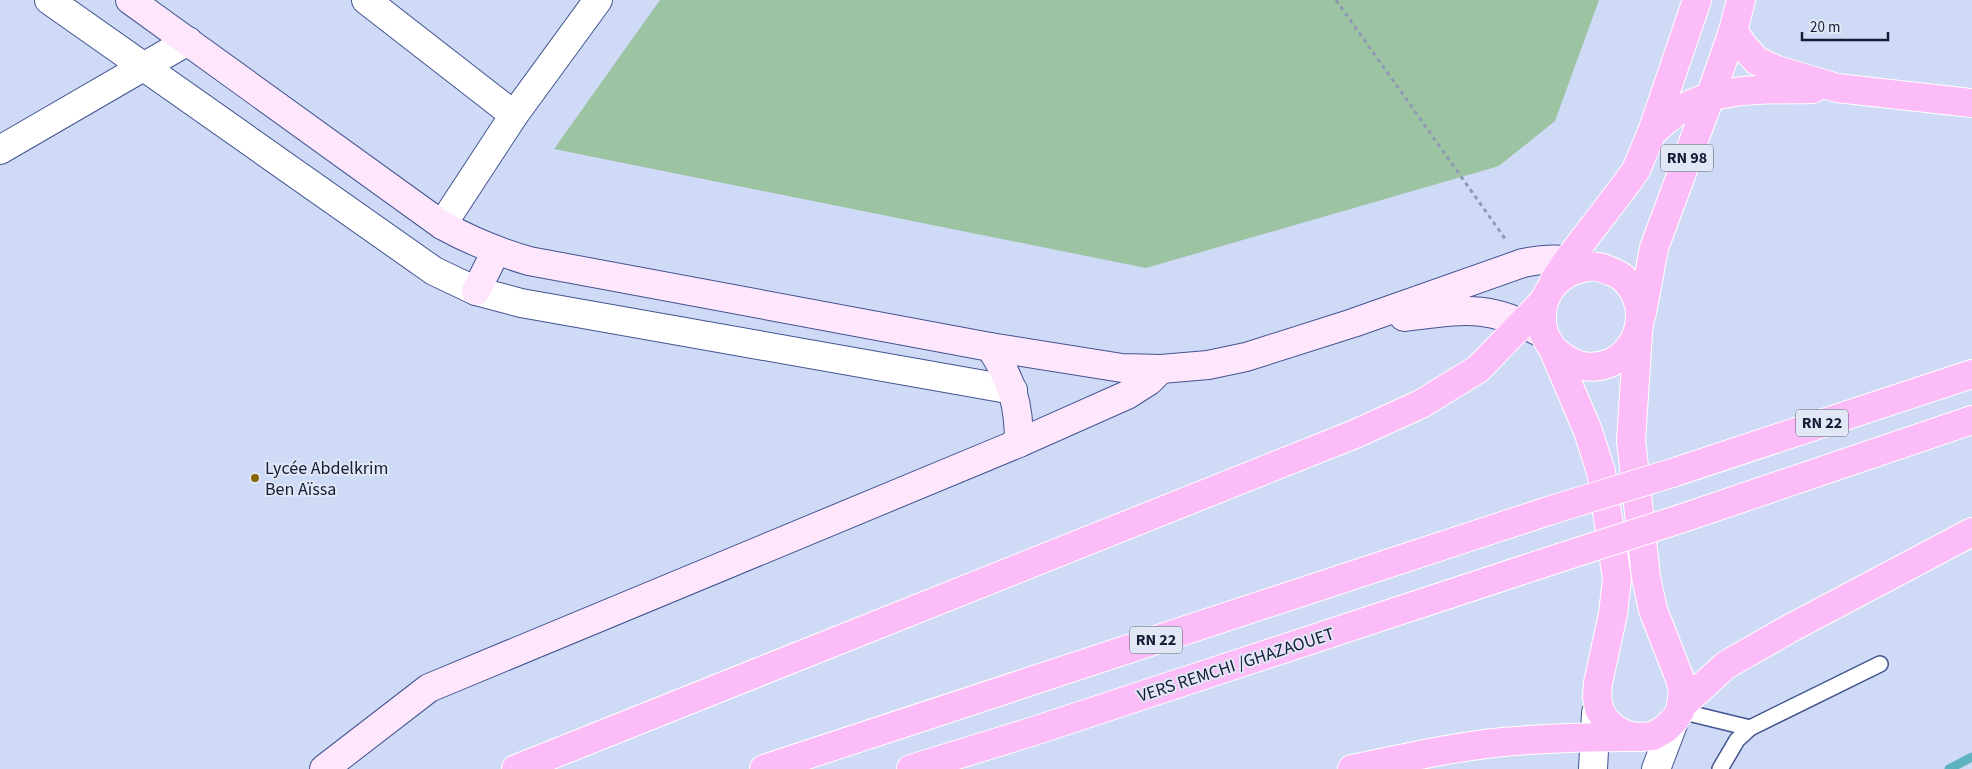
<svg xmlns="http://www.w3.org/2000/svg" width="1972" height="769" viewBox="0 0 1972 769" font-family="'Source Sans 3',sans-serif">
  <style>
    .green { fill: #9cc3a2 }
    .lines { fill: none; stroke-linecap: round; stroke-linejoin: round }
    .stream { stroke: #5eb3c1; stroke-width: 9 }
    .service-casing { stroke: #425491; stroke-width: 18 }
    .minor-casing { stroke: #425491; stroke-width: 30 }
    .secondary-casing { stroke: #425491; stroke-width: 30 }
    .trunk-casing { stroke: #fff; stroke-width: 30 }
    .path { stroke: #909ab5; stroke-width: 3; stroke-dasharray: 4 4; stroke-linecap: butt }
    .service { stroke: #fff; stroke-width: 15 }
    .minor { stroke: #fff; stroke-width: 28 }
    .secondary { stroke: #fee6fc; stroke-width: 28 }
    .trunk { stroke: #fcbcf7; stroke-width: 28 }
    .trunk-bridge-casing { stroke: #fff; stroke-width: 30; stroke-linecap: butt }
    .trunk-bridge { stroke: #fcbcf7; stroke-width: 28 }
    .poi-dot { fill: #846700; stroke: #e2e7f5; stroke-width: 2 }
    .labels { text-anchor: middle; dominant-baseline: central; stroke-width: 4; stroke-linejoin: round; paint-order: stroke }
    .shield { fill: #e2e7f5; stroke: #525a70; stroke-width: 1 }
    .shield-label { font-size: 16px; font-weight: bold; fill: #151d37 }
    .poi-label { font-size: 18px; fill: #151d37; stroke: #e2e7f5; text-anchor: start }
    .street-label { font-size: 18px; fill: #151d37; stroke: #e2e7f5 }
  </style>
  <rect width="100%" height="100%" fill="#cfdaf6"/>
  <path class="green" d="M660,0H1599L1555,121L1499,166L1146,268L554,149Z"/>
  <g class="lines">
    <path class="stream" d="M1949,769L1972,757"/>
    <defs>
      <g id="service">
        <path d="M1680,711L1750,728"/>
        <path d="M1720,769L1737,740L1750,728L1880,664"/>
      </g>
      <g id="minor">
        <path d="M49,0L434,271L476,291L521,303L1013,390"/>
        <path d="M366,0L514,115"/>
        <path d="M0,150L188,41"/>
        <path d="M442,225L514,115L598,0"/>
        <path d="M1593,769L1596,713"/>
        <path d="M1656,769L1675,719"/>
      </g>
      <g id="secondary">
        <path d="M130,0L442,225C471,241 498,252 529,261L990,347L1122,368L1161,369L1208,365L1246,357L1353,323L1523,263C1548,258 1563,258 1588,265"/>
        <path d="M476,291L496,251"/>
        <path d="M1404,317C1463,310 1488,303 1543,334"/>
        <path d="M990,347C1012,380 1019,404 1019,443"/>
        <path d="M324,769L429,688L1019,443L1127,395L1149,381L1161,369"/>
      </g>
      <g id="trunk">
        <path d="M1733,31L1745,48L1757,61L1777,70L1837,88L1972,103"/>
        <path d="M1652,132C1661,125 1670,116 1680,110C1719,86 1769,90 1813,89"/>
        <path d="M1554,281L1568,260L1623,188L1636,170L1652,132L1697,0"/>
        <path d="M1642,313L1654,248L1710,97L1733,31L1741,0"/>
        <path d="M1553,349C1562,357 1571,364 1583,366C1624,373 1652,329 1635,294C1631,286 1625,278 1617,274C1608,270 1599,265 1588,267C1555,271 1535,300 1544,333C1546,339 1550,344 1553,349L1588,431L1601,472L1617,579L1613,614L1598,683L1597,697L1599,709L1606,721L1615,729L1626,735L1639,737L1653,736L1665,729L1675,719L1680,711L1683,692L1680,679L1653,610L1646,577L1631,440L1638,334"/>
        <path d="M1672,473L1972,374"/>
        <path d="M1680,519L1972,420"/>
        <path d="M1681,706L1726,665L1789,629L1972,532"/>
        <path d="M516,769L1355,434L1421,404L1478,369L1543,302"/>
        <path d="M764,769L1548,511"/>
        <path d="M911,769L1031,732L1559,558"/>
        <path d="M1352,769C1402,759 1452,747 1503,742C1547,738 1590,737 1633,737"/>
      </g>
    </defs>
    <use href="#service" class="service-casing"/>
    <use href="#minor" class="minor-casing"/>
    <use href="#secondary" class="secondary-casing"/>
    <use href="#trunk" class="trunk-casing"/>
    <path class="path" d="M1336,0L1506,240"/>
    <use href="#service" class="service"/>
    <use href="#minor" class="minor"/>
    <use href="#secondary" class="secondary"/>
    <use href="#trunk" class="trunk"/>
    <defs>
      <g id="trunk-bridge">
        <path d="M1548,511L1672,473"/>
        <path d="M1559,558L1680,519"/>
      </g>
    </defs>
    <use href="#trunk-bridge" class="trunk-bridge-casing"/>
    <use href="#trunk-bridge" class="trunk-bridge"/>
  </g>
  <circle class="poi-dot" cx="255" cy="478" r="5"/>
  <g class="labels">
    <g class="shield">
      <rect x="1661" y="144.5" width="52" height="27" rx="4"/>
      <rect x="1796" y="409.5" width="52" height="27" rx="4"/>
      <rect x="1130" y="626.5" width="52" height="27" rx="4"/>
    </g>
    <g class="shield-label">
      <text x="1687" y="158">RN 98</text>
      <text x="1822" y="423">RN 22</text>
      <text x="1156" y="640">RN 22</text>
    </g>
    <g class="poi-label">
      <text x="265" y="468">Lycée Abdelkrim<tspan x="265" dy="21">Ben Aïssa</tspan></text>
    </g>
    <g class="street-label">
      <text transform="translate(1236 665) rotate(-18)">VERS REMCHI /GHAZAOUET</text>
    </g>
  </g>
  <path d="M1802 32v8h86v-8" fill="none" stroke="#151d37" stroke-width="2.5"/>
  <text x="1810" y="32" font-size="15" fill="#151d37" stroke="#e2e7f5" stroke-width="4" paint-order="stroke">20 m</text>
</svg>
